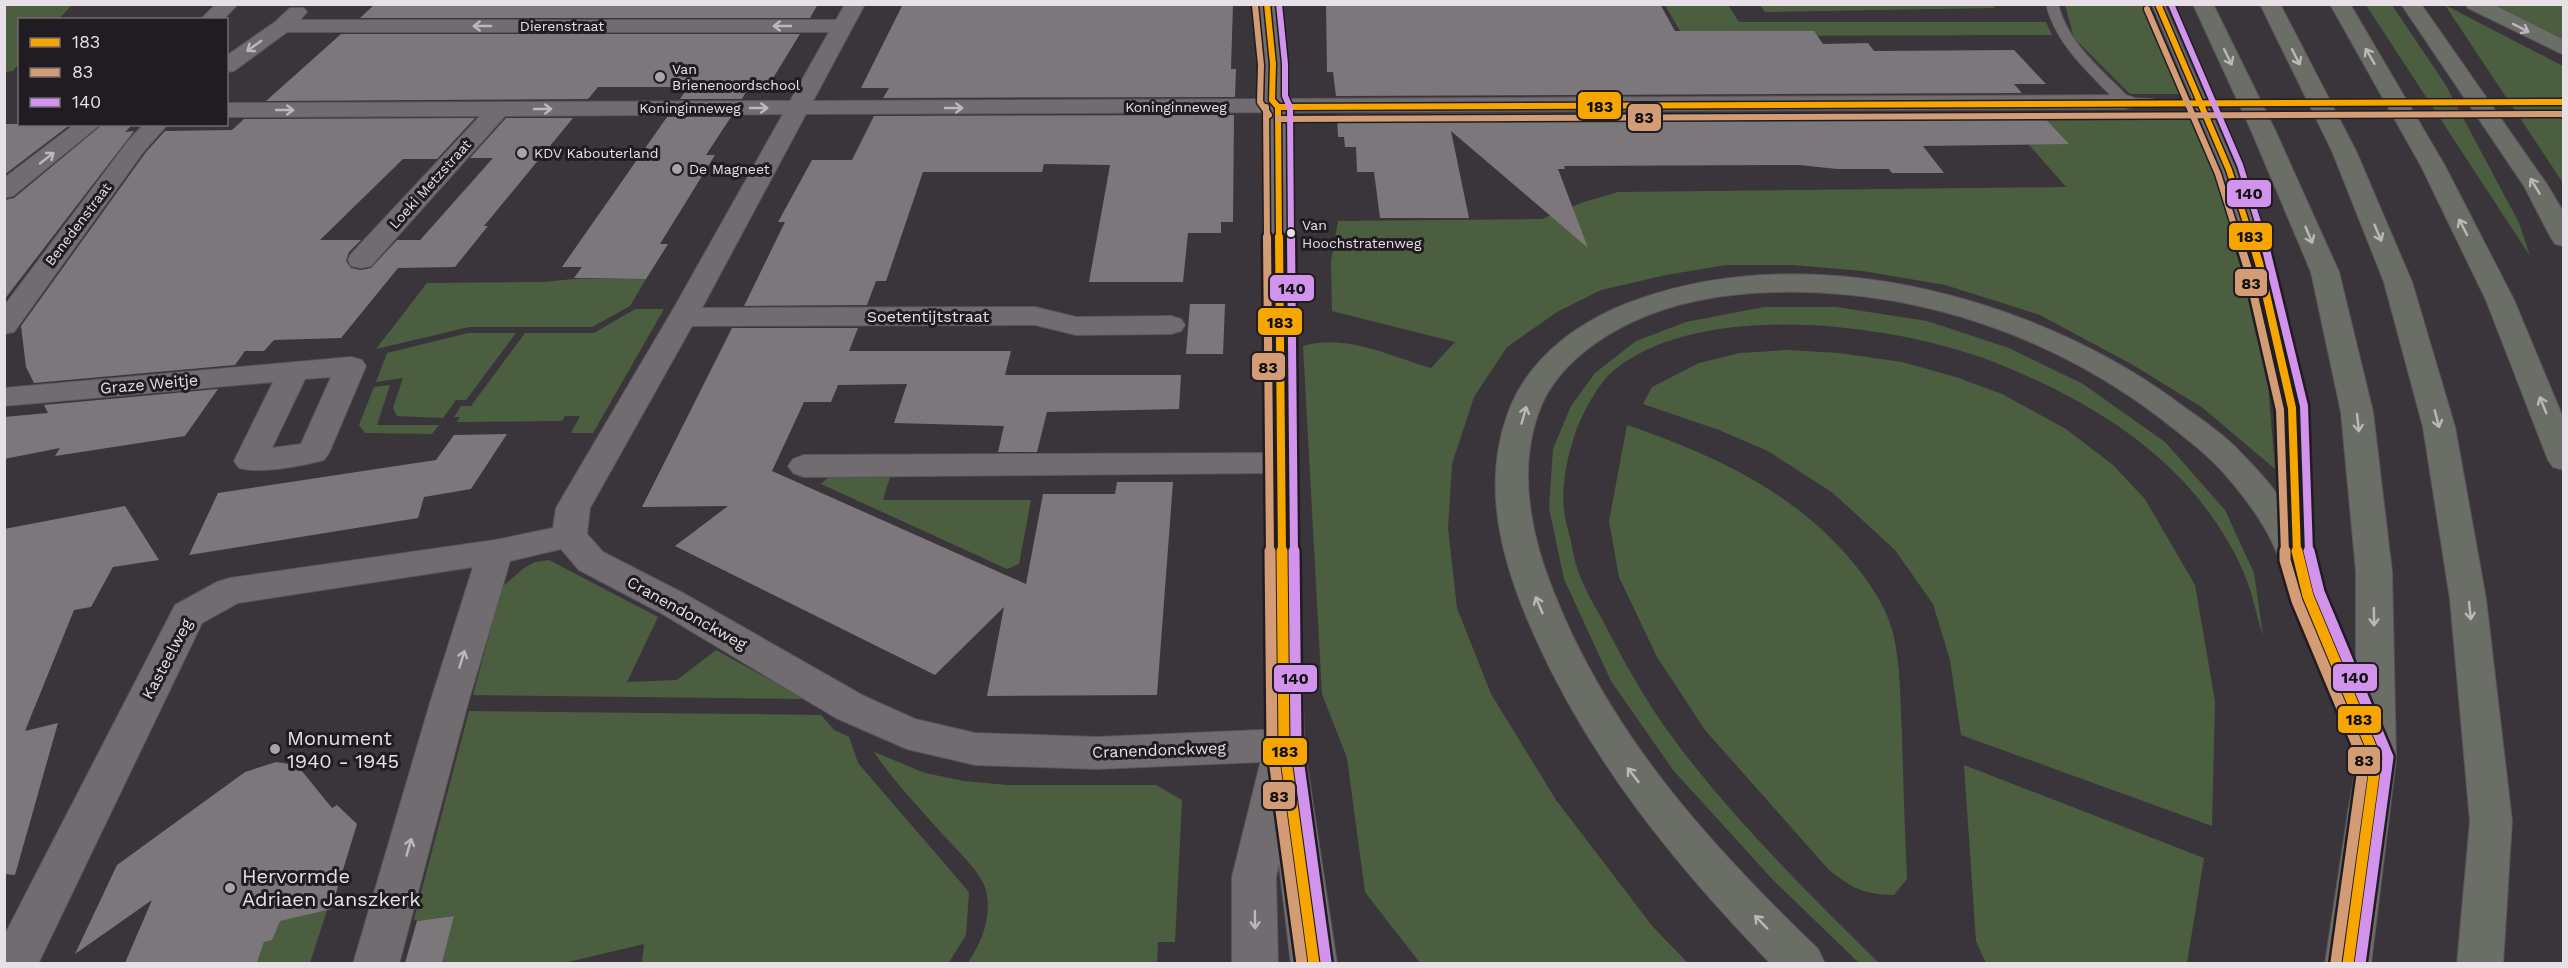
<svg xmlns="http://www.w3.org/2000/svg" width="2568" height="968" viewBox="0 0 2568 968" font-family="'Work Sans',sans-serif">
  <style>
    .green { fill: #4b5f40 }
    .building { fill: #7b777b }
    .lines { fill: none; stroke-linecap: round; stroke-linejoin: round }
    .service-casing { stroke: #595459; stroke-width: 2 }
    .minor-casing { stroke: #595459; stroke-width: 2 }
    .tertiary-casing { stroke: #595459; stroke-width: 2 }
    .motorway-casing { stroke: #595459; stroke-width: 2 }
    .service { fill: #706c70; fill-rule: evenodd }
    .minor { fill: #706c70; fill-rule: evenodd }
    .tertiary { fill: #706c70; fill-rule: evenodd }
    .motorway { fill: #6b6d67; fill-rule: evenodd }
    .bus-1-far2-casing { stroke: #211c21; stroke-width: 9 }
    .bus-1-far1-casing { stroke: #211c21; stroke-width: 13 }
    .bus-1-casing { stroke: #211c21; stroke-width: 16 }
    .bus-2-far2-casing { stroke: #211c21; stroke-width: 9 }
    .bus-2-far1-casing { stroke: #211c21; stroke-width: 13 }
    .bus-2-casing { stroke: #211c21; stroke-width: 16 }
    .bus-3-far2-casing { stroke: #211c21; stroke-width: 9 }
    .bus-3-far1-casing { stroke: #211c21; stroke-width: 13 }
    .bus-3-casing { stroke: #211c21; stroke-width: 16 }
    .bus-1-far2 { stroke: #f7a600; stroke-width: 6 }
    .bus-1-far1 { stroke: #f7a600; stroke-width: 8 }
    .bus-1 { stroke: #f7a600; stroke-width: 11 }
    .bus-2-far2 { stroke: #d39c74; stroke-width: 6 }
    .bus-2-far1 { stroke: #d39c74; stroke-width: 8 }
    .bus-2 { stroke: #d39c74; stroke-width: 11 }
    .bus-3-far2 { stroke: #d193ec; stroke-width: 6 }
    .bus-3-far1 { stroke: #d193ec; stroke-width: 8 }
    .bus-3 { stroke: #d193ec; stroke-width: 11 }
    .oneway { stroke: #bdb7bd }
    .oneway2 { stroke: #bcb8ba }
    .poi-dot { fill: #aaa4aa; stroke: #211c21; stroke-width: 2 }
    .bus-dot { fill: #e7e0e7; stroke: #211c21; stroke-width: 2 }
    .labels { text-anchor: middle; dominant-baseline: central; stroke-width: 6; stroke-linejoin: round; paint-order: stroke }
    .far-street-label { font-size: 14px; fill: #e7e0e7; stroke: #211c21 }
    .far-poi-label { font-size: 14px; fill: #e7e0e7; stroke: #211c21; text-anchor: start }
    .bus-label { font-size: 14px; fill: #e7e0e7; stroke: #211c21; text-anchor: start }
    .street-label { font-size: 16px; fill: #e7e0e7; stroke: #211c21 }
    .near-poi-label { font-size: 20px; fill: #e7e0e7; stroke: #211c21; text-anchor: start }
    .line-badge { stroke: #211c21; stroke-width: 2 }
    .pale-badge-label { font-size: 16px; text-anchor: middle; font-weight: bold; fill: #111 }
  </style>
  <rect width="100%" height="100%" fill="#3a353a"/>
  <g class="green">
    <path d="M1991,4L1995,8L1765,12L1760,5Z"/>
    <path d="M4,5H72L59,19L20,20L19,64L13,71L5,72Z"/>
    <path d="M1665,5H1728L1739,22H2046L2052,35L1683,36Z"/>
    <path d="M2065,5H2148L2186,94H2130L2074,38Z"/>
    <path d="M2366,5H2392L2445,84L2519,223L2530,256Z"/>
    <path d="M2445,5L2563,66V183Z"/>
    <path d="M2493,5H2563V40Z"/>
    <path d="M2194,113L2250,265L2268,384L2275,469L2203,408L2133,365L2040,315L1945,285L1863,271L1793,265H1726L1666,275L1601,290L1557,312L1507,347L1474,397L1452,464L1448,528L1457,608L1491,694L1556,800L1653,927L1688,963H1420L1365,892L1347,758L1322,694L1303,346C1345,333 1390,356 1431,368L1455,342L1332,311L1331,261L1338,221L1542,219L1581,203L1618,192L2066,187L2002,114Z"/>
    <path d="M573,279H646L630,306L592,327H469L376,349L427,283L544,282Z"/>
    <path d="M1764,307H1836L1927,321L2009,348L2083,384L2165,442L2225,510L2254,573L2263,636C2257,617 2253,596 2246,578C2230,539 2204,501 2174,472C2126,424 2063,390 2001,365C1902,324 1702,297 1613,371C1597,385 1585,409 1577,428C1568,454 1561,483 1564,510C1565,522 1570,535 1572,547C1574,557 1576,567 1580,576C1586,592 1596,608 1604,623C1628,670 1655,717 1688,758C1746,832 1813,898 1879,963H1859L1774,881L1673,770L1611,681L1564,579L1549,508L1553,449L1571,406L1595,373L1636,341L1686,322Z"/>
    <path d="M635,309H664L593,433H571L580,416H565L562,421L457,422L460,417H454L461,406H471L525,333H594Z"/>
    <path d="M468,333H516L466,400H456L443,418L397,416L393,408L403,378L376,382L387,353Z"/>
    <path d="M1786,350L1839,353L1902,362L1956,377L2002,394L2066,429L2113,465L2145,499L2195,585L2215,701L2212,826L1961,735L1950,660L1933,604L1895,550L1833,493L1768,451L1719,430L1643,404L1652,387L1699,363L1740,353Z"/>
    <path d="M390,385L377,425H439L432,434L365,433L359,425L374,387Z"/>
    <path d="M1627,425C1715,455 1800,494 1859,570C1874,589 1887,610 1893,633C1901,666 1900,701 1902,733C1903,782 1905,831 1907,879L1894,895C1862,894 1854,889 1829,870L1705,730L1657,657L1619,577L1609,521Z"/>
    <path d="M830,476L890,477L883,500H1031L1019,564L1007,569L821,484Z"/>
    <path d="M549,560L658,617L627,682L677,680L716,650L805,699L473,695L502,587L524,568L535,562Z"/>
    <path d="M469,711L821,715L834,730L849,737L858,763L969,892L966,935L948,964L642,963L644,944L564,963H442L454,916L417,921L414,919Z"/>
    <path d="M874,752L925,773L964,781L1007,785H1156L1182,800L1175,942H1158L1157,963H968C982,941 992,918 986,890C982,874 959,852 947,839C922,811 895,783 874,752Z"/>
    <path d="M1964,765L2204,858L2187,963H1986L1976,941Z"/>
    <path d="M328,907L310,963L257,964L264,942L272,940L274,916Z"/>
  </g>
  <g class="building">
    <path d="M375,4H523L521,6L818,4L810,18H360Z"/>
    <path d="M903,4H1233L1231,69H1236L1235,97L883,98L889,88H861Z"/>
    <path d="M1326,4H1660L1675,31H1814L1823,44L1868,43L1874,51L2014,50L2046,84H2014L2022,93L1336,96L1333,72H1327Z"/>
    <path d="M341,34H800L767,88H748L742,99H680L688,87H598L588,99L266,101Z"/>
    <path d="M2039,112L2069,144L1923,146L1944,173H1892L1889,169H1837L1799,165L1564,166L1565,169H1558L1588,248L1451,131L1469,218H1380L1374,172H1357L1356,147H1345L1344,137H1338L1337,114Z"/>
    <path d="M1234,115L1233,222H1221V233H1188L1183,282H1089L1110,165L1044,164L1042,172H923L886,281H876L867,305L744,306L785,222H778L812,160H852L874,116Z"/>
    <path d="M667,117H731L706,155H715L660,244H668L646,279L574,278L582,267H562Z"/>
    <path d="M475,118L437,159H403L320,240H361L349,252L346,261L351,268L361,270L371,268L397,240H420L414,247L493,158H470L506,118H573L484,226H488L455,267L398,268L341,338L274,340L264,351H245L235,365L34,383L26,367L21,326L146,152L165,131L232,130L244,119Z"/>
    <path d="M4,124H71L4,175Z"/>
    <path d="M103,124H133L125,132L134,131L4,300V200L14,198Z"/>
    <path d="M1190,304H1225L1223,354H1186Z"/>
    <path d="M732,328H858L849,351H1011L1005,375H1181L1179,409L1047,412L1037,452H998L1004,426L894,423L907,384L838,385L831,402H804L772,471L1026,584L1043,494H1115L1117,482H1173L1157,695L987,696L1004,607L935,675L675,546L728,506L642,507Z"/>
    <path d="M218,389L185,436L55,456L60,448L4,459V417L48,413L44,405Z"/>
    <path d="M507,434L471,489L424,497L418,518L189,555L218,493L436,460L454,435Z"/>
    <path d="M125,506L159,560L113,567L91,607L74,610L25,731L58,723L15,875L4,874V529Z"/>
    <path d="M276,762L297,765L332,808L337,805L357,824L331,909L280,921L272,940L264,942L257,963H125L152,900L75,954L117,865L245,772Z"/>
    <path d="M454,916L442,963H405L417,921Z"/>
  </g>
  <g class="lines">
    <defs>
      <g id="service">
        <path d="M2046,4H2058C2068,44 2102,70 2129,98L2153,99L2155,102L2153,105H2120C2092,75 2056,46 2046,4Z"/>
        <path d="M2152,4H2164L2236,170L2267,263L2301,408L2306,546L2303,551L2296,553L2289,551L2286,546L2283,408L2251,263L2222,170Z"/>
      </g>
      <g id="minor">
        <path d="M216,4H238L223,20H200Z"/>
        <path d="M845,4H865L813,101L2125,95L2133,97L2136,102L2133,107L2125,109L806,114L702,308L1035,307L1076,317L1171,316L1181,319L1185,325L1181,331L1171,334L1076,335L1035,325L692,326L590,508L587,534L603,552L685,594L864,696L915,719L975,733L1097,737L1284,729L1298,734L1304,745L1298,756L1284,761L1097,769L975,765L907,749L836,718L659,612L579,570L561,549L510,561L468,703L399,964H353L430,703L473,567L238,603L202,623L38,964H4V936L175,605L217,582L230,578L495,540L553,528L556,508L675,306L783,114L505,116L371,266L361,268L351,266L348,260L351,254L480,116L226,117V103L790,101L829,32H287L234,71L226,72V56L275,22L290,8H304L307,12L300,20H836Z"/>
        <path d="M75,124H101L13,196L4,198V178Z"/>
        <path d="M144,124H168L144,151L14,332L4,334V306L128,141Z"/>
        <path d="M351,357L362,360L366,366L329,453L324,460C301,466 261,474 239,468L234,461L273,382L4,406V388ZM331,377L301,444L272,448L305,379Z"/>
        <path d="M1280,453L1291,456L1296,463L1291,470L1280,473L804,477L793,473L788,466L793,459L804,455Z"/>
      </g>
      <path id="tertiary" d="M1257,4H1277L1284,64L1283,99L1289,107L1304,745L1337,964H1291L1279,864L1276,877L1278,964H1232V877L1260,764L1265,754L1264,463L1267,108L1261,100L1262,64Z"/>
      <g id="motorway">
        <path d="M2193,4H2213L2275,130L2339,272L2373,412L2392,572L2396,759L2371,964H2325C2332,915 2340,867 2347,819C2349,801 2356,780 2355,762C2355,750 2346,736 2342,725C2330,695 2318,665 2306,635C2294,605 2287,573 2273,544C2262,520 2246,499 2229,479C2211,457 2187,439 2164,421C2053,335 1916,289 1776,292C1727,293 1678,301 1634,321C1597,338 1559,366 1542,404C1516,465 1530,534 1554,593C1610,735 1710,845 1818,949L1825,964H1771C1674,864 1588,758 1532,630C1502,562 1481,486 1508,413C1529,355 1584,318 1639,299C1815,237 2040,298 2184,407C2205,422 2227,437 2244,456C2270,482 2293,513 2309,546C2318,565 2322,584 2329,603C2337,624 2347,645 2356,666V572L2341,412L2311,272L2251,130Z"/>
        <path d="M2260,4H2280L2356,151L2412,282L2455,427L2486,599L2512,821L2503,964H2457L2470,821L2450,599L2423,427L2384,282L2332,151Z"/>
        <path d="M2330,4H2350L2445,166L2514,300L2564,420V470L2553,467L2548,460L2486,300L2421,166Z"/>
        <path d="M2401,4H2421L2548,186L2564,213V246L2555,244L2551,238L2524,186Z"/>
        <path d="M2465,4H2492L2564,40V55L2468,8Z"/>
      </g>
    </defs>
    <use href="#service" class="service-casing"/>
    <use href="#minor" class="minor-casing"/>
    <use href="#tertiary" class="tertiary-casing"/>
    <use href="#motorway" class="motorway-casing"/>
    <use href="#service" class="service"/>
    <use href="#minor" class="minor"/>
    <use href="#tertiary" class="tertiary"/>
    <use href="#motorway" class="motorway"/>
    <defs>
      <g id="bus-1-far2">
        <path d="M1267,4L1273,64L1272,100L1278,107"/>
        <path d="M2158,4L2229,170L2251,238"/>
        <path d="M1278,107L2564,102"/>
        <path d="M1278,107L1279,238"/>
      </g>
      <g id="bus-1-far1">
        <path d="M1279,237L1282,553"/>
        <path d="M2251,237L2259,263L2292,408L2297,553"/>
      </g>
      <g id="bus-1">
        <path d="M1282,551L1284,745L1314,964"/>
        <path d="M2297,551L2308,596L2376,759L2348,964"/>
      </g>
      <g id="bus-2-far2">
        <path d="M1255,5L1261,65L1260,102L1269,115"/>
        <path d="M2147,9L2218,174L2238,238"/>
        <path d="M1266,107L1267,238"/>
        <path d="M1278,119L2564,114"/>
      </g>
      <g id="bus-2-far1">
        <path d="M1267,237L1270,553"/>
        <path d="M2238,237L2247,266L2280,410L2285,553"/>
      </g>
      <g id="bus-2">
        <path d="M1270,551L1272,745L1302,964"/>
        <path d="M2285,551V560L2297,601L2364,761L2336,962"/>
      </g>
      <g id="bus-3-far2">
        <path d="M1279,4L1285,64V96L1290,107L1291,238"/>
        <path d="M2171,4L2240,165L2263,238"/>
      </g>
      <g id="bus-3-far1">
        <path d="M1291,237L1294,553"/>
        <path d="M2263,237L2304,406L2309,553"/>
      </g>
      <g id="bus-3">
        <path d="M1294,551L1296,744L1326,962"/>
        <path d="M2309,551L2319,592L2388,757L2360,964"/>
      </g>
    </defs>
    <use href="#bus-1-far2" class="bus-1-far2-casing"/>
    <use href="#bus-1-far1" class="bus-1-far1-casing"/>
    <use href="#bus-1" class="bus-1-casing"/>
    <use href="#bus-2-far2" class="bus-2-far2-casing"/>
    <use href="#bus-2-far1" class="bus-2-far1-casing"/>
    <use href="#bus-2" class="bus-2-casing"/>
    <use href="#bus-3-far2" class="bus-3-far2-casing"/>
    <use href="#bus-3-far1" class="bus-3-far1-casing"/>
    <use href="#bus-3" class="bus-3-casing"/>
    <use href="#bus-1-far2" class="bus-1-far2"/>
    <use href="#bus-1-far1" class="bus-1-far1"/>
    <use href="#bus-1" class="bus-1"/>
    <use href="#bus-2-far2" class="bus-2-far2"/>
    <use href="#bus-2-far1" class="bus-2-far1"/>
    <use href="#bus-2" class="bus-2"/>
    <use href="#bus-3-far2" class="bus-3-far2"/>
    <use href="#bus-3-far1" class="bus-3-far1"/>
    <use href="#bus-3" class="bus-3"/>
  </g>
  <defs><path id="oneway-shaft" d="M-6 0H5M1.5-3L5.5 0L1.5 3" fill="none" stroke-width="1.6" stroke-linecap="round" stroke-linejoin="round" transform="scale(1.5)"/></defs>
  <g class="oneway">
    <use href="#oneway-shaft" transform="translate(482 26) rotate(-180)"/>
    <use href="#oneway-shaft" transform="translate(782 26) rotate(-180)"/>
    <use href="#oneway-shaft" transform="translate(254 46) rotate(144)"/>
    <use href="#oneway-shaft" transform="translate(759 108)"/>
    <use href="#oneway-shaft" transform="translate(954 108)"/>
    <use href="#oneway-shaft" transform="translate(543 109)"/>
    <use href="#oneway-shaft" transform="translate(285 110)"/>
    <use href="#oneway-shaft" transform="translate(47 158) rotate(-38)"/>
    <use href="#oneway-shaft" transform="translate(462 659) rotate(-73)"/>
    <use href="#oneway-shaft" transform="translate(409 847) rotate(-74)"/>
    <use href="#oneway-shaft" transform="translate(1255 920) rotate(89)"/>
  </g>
  <g class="oneway2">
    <use href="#oneway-shaft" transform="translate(2521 28) rotate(27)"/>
    <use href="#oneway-shaft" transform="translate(2370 56) rotate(-120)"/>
    <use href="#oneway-shaft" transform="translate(2228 57) rotate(64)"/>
    <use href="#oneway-shaft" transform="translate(2296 57) rotate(63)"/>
    <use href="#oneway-shaft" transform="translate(2535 186) rotate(-121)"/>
    <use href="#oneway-shaft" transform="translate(2463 227) rotate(-117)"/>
    <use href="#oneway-shaft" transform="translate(2378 233) rotate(67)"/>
    <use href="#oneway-shaft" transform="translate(2309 235) rotate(67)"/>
    <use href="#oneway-shaft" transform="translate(2543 405) rotate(-112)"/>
    <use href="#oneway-shaft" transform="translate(1524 415) rotate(-74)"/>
    <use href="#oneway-shaft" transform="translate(2437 419) rotate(75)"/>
    <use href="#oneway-shaft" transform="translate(2358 423) rotate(84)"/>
    <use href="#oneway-shaft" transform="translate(1539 605) rotate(-113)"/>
    <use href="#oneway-shaft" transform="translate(2470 611) rotate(84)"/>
    <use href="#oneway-shaft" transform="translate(2374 617) rotate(89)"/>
    <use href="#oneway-shaft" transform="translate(1633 775) rotate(-128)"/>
    <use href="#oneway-shaft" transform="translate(1761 922) rotate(-134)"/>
  </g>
  <g class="poi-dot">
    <circle cx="660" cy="77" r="6"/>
    <circle cx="522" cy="153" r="6"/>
    <circle cx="677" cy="169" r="6"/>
    <circle cx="275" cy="749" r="6"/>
    <circle cx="230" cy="888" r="6"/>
  </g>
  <circle class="bus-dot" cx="1291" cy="233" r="5"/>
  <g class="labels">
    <g class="far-street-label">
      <text x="562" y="26">Dierenstraat</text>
      <text x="1176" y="107">Koninginneweg</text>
      <text x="690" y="108">Koninginneweg</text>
      <text transform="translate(430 184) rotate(-48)">Loeki Metzstraat</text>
      <text transform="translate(78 224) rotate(-53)">Benedenstraat</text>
    </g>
    <g class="far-poi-label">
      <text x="672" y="69">Van<tspan x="672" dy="16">Brienenoordschool</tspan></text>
      <text x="534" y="153">KDV Kabouterland</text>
      <text x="689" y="169">De Magneet</text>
    </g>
    <g class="bus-label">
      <text x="1302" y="225">Van<tspan x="1302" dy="18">Hoochstratenweg</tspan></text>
    </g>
    <g class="street-label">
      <text x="928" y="316">Soetentijtstraat</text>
      <text transform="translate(149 384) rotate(-5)">Graze Weitje</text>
      <text transform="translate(687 613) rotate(29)">Cranendonckweg</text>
      <text transform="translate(167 659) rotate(-62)">Kasteelweg</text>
      <text transform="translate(1159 750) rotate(-2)">Cranendonckweg</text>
    </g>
    <g class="near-poi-label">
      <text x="287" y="738">Monument<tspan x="287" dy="23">1940 - 1945</tspan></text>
      <text x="242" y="876">Hervormde<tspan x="242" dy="23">Adriaen Janszkerk</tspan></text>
    </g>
  </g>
  <g class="line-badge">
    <rect x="1577" y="91" width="45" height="29" rx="6" fill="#f7a600"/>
    <rect x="1627" y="103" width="35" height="29" rx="6" fill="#d39c74"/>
    <rect x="2226" y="179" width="46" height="29" rx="6" fill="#d193ec"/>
    <rect x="2228" y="222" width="45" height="29" rx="6" fill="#f7a600"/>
    <rect x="2234" y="268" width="34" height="29" rx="6" fill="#d39c74"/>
    <rect x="1269" y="274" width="46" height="28" rx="6" fill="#d193ec"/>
    <rect x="1257" y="307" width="46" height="29" rx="6" fill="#f7a600"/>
    <rect x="1251" y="352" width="35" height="29" rx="6" fill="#d39c74"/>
    <rect x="2332" y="663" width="46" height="29" rx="6" fill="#d193ec"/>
    <rect x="1273" y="664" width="45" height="29" rx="6" fill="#d193ec"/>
    <rect x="2337" y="705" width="45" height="29" rx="6" fill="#f7a600"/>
    <rect x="1262" y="737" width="46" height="29" rx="6" fill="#f7a600"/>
    <rect x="2347" y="746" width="34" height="29" rx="6" fill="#d39c74"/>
    <rect x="1262" y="781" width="34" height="29" rx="6" fill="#d39c74"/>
  </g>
  <g class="pale-badge-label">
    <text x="1600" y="112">183</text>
    <text x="1644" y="123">83</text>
    <text x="2249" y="199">140</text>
    <text x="2250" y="242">183</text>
    <text x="2251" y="289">83</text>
    <text x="1292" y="294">140</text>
    <text x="1280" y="328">183</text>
    <text x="1268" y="373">83</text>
    <text x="2355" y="683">140</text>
    <text x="1295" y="684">140</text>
    <text x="2359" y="725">183</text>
    <text x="1285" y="757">183</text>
    <text x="2364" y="766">83</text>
    <text x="1279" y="802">83</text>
  </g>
  <rect width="2568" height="968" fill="none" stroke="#e7e0e7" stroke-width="12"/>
  <rect x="18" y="18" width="210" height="108" fill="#211c21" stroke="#706a70" stroke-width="1.5"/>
  <rect x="30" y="38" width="30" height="9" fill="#f7a600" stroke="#706a70" stroke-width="1.5"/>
  <text x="72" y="48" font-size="18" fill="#e7e0e7">183</text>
  <rect x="30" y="68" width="30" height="9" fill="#d39c74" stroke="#706a70" stroke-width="1.5"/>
  <text x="72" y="78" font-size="18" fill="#e7e0e7">83</text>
  <rect x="30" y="98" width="30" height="9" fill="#d193ec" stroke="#706a70" stroke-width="1.5"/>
  <text x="72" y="108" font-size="18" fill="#e7e0e7">140</text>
</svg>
